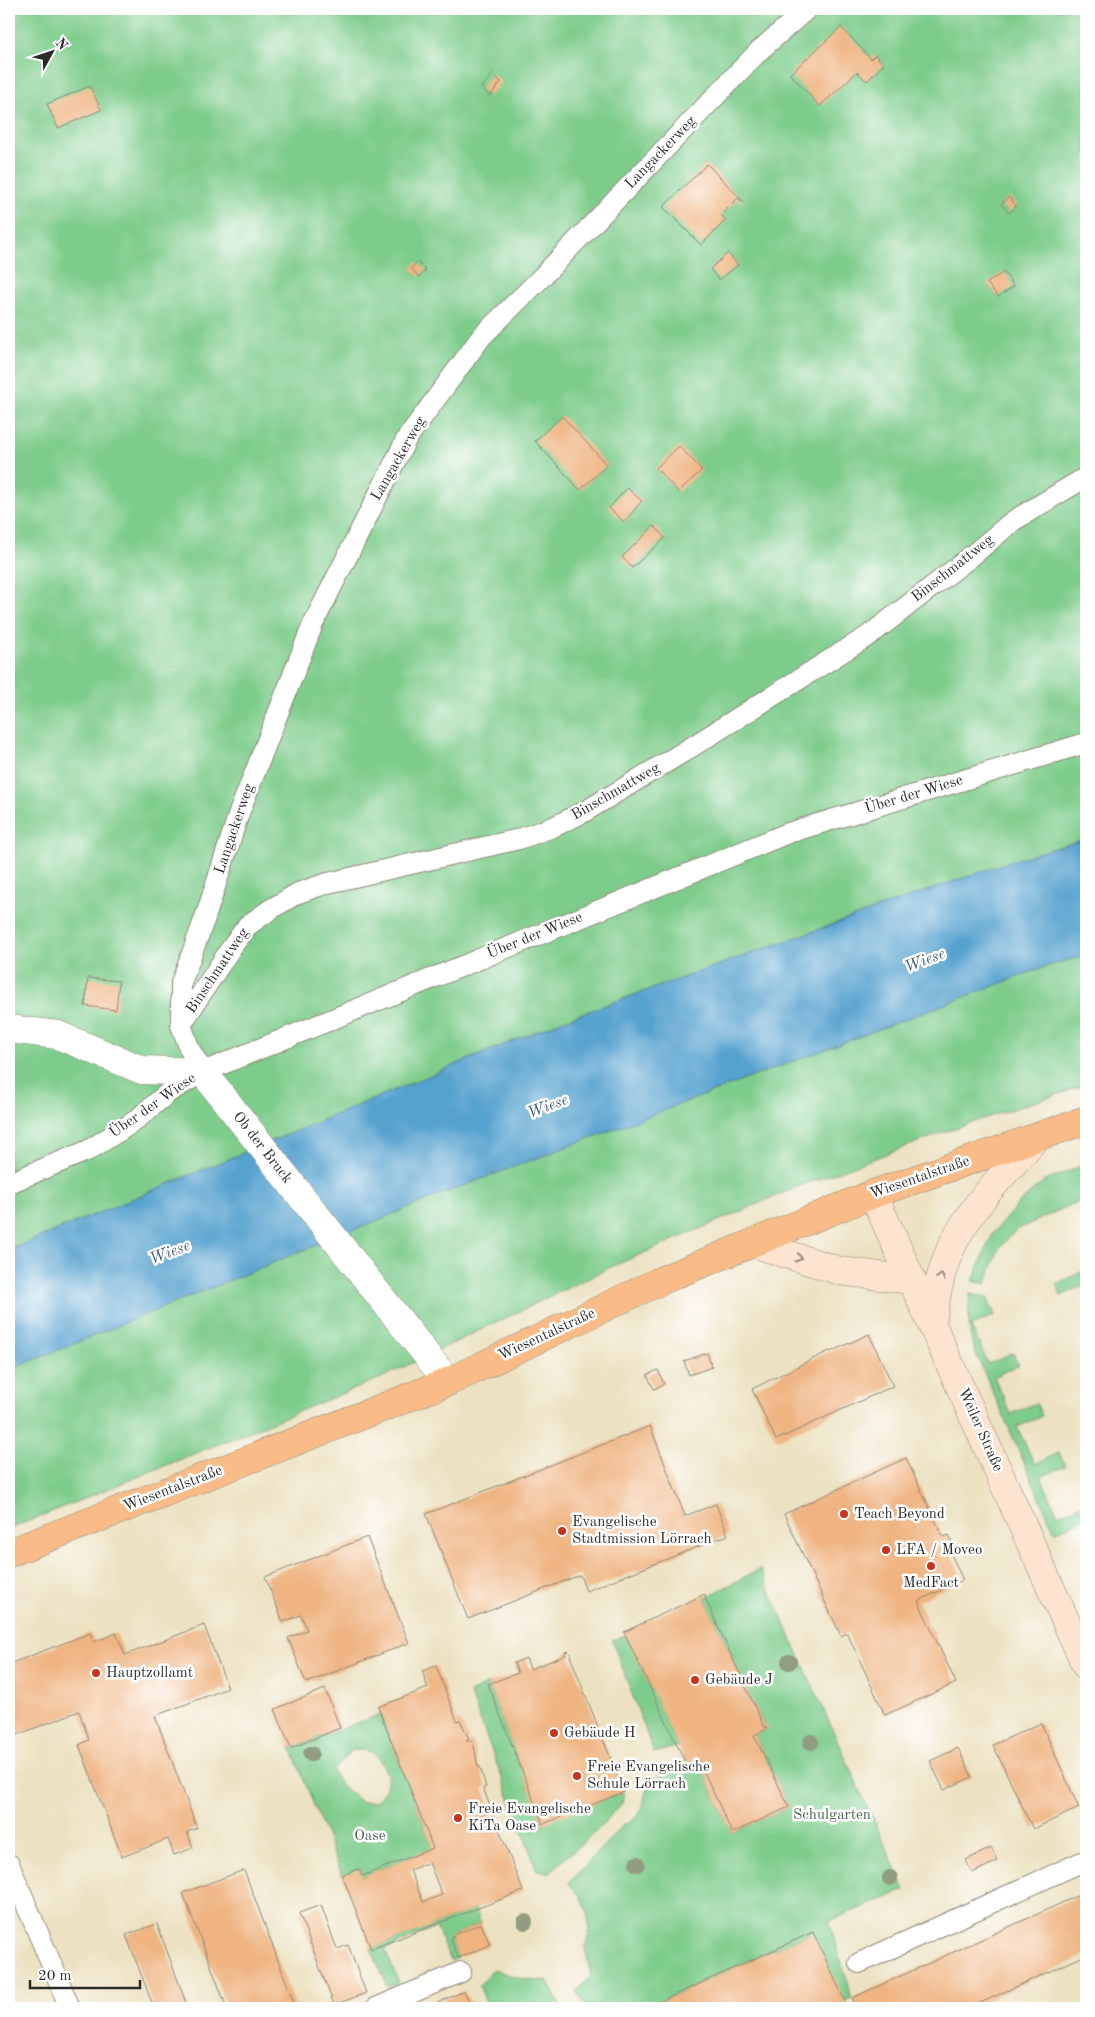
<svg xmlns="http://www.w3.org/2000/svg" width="1095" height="2017" viewBox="0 0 1095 2017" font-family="'Old Standard TT',serif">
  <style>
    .green { fill: #7ecc8b; stroke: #547c5b; fill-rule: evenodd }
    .water { fill: #56a2cf; stroke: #40667d }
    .building { fill: #efb481; fill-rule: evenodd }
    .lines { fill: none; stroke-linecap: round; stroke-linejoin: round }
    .lane-casing { stroke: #8c8676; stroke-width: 22 }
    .street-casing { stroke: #8c8676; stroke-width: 29 }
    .secondary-casing { stroke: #8c8676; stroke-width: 29 }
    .primary-casing { stroke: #8c8676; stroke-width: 29 }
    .lane { stroke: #fff; stroke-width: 20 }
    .street { stroke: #fff; stroke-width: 28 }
    .secondary { stroke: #fde4d0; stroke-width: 28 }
    .primary { stroke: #f9bc89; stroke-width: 28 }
    .tree { fill: #929c81 }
    .oneway { stroke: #94887e }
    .poi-dot { fill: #c8321e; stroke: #fff; stroke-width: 2 }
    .labels { text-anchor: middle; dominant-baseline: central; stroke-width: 5; stroke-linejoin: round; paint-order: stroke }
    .street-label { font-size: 15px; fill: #2b2b2b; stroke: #fff }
    .poi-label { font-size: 15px; fill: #2b2b2b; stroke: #fff; text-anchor: start }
    .park-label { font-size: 15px; fill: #48634d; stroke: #fff }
    .water-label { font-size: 16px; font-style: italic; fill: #3e6175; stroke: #fff }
  </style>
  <rect width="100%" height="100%" fill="#fff"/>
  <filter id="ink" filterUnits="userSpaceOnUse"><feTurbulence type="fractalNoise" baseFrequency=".02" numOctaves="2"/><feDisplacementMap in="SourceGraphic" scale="10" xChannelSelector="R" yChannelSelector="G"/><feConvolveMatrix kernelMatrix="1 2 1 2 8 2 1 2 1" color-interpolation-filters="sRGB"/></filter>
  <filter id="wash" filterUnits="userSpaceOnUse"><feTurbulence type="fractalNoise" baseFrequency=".0096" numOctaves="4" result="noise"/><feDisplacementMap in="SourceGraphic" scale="20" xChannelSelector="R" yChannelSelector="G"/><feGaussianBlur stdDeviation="1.12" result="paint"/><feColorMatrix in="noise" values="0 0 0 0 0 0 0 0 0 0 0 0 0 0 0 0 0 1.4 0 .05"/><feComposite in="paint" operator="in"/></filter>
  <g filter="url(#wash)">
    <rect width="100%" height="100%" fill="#ece1c0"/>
    <g class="green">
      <path d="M9,9H1086V839L1011,861L564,1020L9,1250Z"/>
      <path d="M1086,955V1085L964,1125L797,1187L609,1268L381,1378L9,1529V1370L447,1192L1041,968Z"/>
      <path d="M1086,1164V1198L1016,1230L999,1248L986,1284L973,1281L993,1233L1018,1204L1043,1182Z"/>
      <path d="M1086,1270V1284L1061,1296L1056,1284Z"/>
      <path d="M970,1294L987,1297L995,1315L971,1326L988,1364L1013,1353L1018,1365L994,1377L1011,1414L1036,1403L1042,1416L1017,1427L1035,1464L1059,1453L1065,1466L1041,1477L1058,1515L1082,1504L1086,1509V1516L1082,1520L1055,1532L976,1354C968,1331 967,1319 970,1294Z"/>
      <path d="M760,1569L905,1890L829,1921L852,1998L844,2001L812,1932L646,2008H585L577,1991L591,1976L585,1947L589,1935L588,1912L580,1896L569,1883L624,1824L637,1817L643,1805L648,1782L699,1761L732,1833L789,1807L754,1735L764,1727L705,1598Z"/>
      <path d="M626,1635L678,1746L654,1753L612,1640Z"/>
      <path d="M488,1684L543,1823L624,1792L622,1803L602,1825L549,1873L537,1870L470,1693Z"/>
      <path d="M381,1714L433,1848L362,1876L342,1875L291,1748ZM352,1750C357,1750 363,1750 368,1751C375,1753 379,1758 382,1764C392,1779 387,1790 375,1802H361L338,1782L333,1770Z"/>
      <path d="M475,1909L481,1923L450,1937L458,1958L451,1961L436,1927L385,1950L399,1983L388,1987L371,1949Z"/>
      <path d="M494,1969C512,1976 528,1983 547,1980L561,2008H506L503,2004L494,2008H488L479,1985Z"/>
    </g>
    <path class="water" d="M1086,839V955L1041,968L447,1192L9,1370V1250L564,1020L1011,861Z"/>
    <g id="blocks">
      <g class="building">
        <path d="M841,27L871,59L875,55L884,64L867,81L857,72L820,106L790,74Z"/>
        <path d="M493,74L501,82L490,96L481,88Z"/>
        <path d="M90,86L101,110L58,128L47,104Z"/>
        <path d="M707,164L744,202L743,203L738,198L721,215L726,220L701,245L663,207Z"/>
        <path d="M1009,197L1016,206L1009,213L1001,204Z"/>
        <path d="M728,253L738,265L719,280L710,269Z"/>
        <path d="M417,262L426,270L419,277L411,268Z"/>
        <path d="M1004,272L1014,286L998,297L987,283Z"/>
        <path d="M562,416L607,465L580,490L535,441Z"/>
        <path d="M679,446L702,470L678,492L656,468Z"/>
        <path d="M627,488L642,501L624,522L609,508Z"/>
        <path d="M654,526L665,538L632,568L622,557Z"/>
        <path d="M88,978L119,981L116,1010L85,1006Z"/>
        <path d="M869,1334L893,1386L776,1440L752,1389L829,1351L830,1352Z"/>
        <path d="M707,1353L712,1367L689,1375L684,1361Z"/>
        <path d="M658,1370L664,1384L654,1389L647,1375Z"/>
        <path d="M650,1426L685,1516L716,1504L728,1535L586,1591L580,1575L468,1619L426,1514Z"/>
        <path d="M906,1458L943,1537L949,1535L954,1548L949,1550L963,1580L918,1601L956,1683L885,1715L847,1633L841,1636L784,1514Z"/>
        <path d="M367,1537L409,1643L306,1683L288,1638L307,1630L301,1615L283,1622L265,1577Z"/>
        <path d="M705,1594L706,1597L705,1598L764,1727L766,1726L767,1729L754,1735L789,1807L732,1833L699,1761L687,1766L624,1632Z"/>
        <path d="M204,1625L228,1688L155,1716L197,1828L187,1832L193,1848L174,1855L168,1839L122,1857L79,1745L89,1740L79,1711L9,1738V1664L90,1633L94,1642L116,1633L125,1655Z"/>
        <path d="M568,1651L572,1655L570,1656L624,1792L543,1824L488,1684L518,1673L514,1663L526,1658L530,1669L566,1655L565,1652Z"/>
        <path d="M436,1666L457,1721L460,1720L469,1739L466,1741H473L478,1767H480L486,1787L483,1788L523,1891L371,1949L342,1875L359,1869L362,1876L433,1848L378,1707L428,1688L422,1671ZM429,1862L442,1895L423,1902L410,1870Z"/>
        <path d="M325,1689L340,1728L291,1748L275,1709Z"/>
        <path d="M1041,1723L1079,1808L1033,1829L993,1745Z"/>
        <path d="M958,1748L972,1777L944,1790L930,1761Z"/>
        <path d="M991,1848L998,1861L972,1873L966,1860Z"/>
        <path d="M244,1870L296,2008H227L183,1893Z"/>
        <path d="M1086,1892V1955L969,2008H857L852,1998Z"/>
        <path d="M321,1905L337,1949L348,1945L366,1993L334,2005L299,1913Z"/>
        <path d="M481,1923L490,1945L458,1958L450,1937Z"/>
        <path d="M157,1924L188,2008H154L126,1935Z"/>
        <path d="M813,1932L848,2008H646Z"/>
        <path d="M464,1991L473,2008H426Z"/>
        <path d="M503,2004L506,2008H494Z"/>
      </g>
    </g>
  </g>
  <g filter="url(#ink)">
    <use href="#blocks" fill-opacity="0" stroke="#8c8676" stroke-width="1"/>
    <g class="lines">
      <defs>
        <g id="lane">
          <path d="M181,1025V983L206,915L239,813L313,624L407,438L482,336L537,282L759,51L807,9"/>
          <path d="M203,1072L190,1050L181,1025L229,951L247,926L271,909L298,893L328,883L519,839L553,827L584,812L690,748L871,634L969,558L1013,521L1086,477"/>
          <path d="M9,1183L89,1150L135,1121L169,1092L203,1072L788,833L1086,743"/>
          <path d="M9,1864L70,2008"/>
          <path d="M859,1963L1086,1860"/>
          <path d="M376,2008L461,1972"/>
        </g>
        <path id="street" d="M9,1029L58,1035L142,1070L203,1072L448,1382"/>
        <g id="secondary">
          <path d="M873,1194L1086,1666"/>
          <path d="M752,1243L840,1271L911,1280"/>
          <path d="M932,1324C935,1299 940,1273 950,1250C970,1206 1006,1172 1037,1137"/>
        </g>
        <path id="primary" d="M9,1553L448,1382L662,1280L873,1194L1086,1120"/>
      </defs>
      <use href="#lane" class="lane-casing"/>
      <use href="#street" class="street-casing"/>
      <use href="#secondary" class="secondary-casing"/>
      <use href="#primary" class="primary-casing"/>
      <use href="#lane" class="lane"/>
      <use href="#street" class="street"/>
      <use href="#secondary" class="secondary"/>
      <use href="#primary" class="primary"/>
    </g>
    <g class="tree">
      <circle cx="789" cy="1662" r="8"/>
      <circle cx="811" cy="1742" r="8"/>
      <circle cx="311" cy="1754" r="8"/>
      <circle cx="637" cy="1864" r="8"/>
      <circle cx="890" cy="1878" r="8"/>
      <circle cx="525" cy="1922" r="8"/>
    </g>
    <defs><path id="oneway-chevron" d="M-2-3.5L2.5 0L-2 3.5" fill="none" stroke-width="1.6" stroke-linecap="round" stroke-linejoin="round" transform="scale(1.25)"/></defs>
    <g class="oneway">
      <use href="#oneway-chevron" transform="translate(799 1258) rotate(17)"/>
      <use href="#oneway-chevron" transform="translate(941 1277) rotate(-72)"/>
    </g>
  </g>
  <g class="poi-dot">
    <circle cx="844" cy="1514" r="5"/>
    <circle cx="562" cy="1531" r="5"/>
    <circle cx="886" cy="1550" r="5"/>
    <circle cx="931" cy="1566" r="5"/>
    <circle cx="96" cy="1673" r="5"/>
    <circle cx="695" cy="1680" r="5"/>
    <circle cx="554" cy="1733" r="5"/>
    <circle cx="577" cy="1776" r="5"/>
    <circle cx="458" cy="1818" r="5"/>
  </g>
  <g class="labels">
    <g class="street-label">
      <text transform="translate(661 153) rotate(-46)">Langackerweg</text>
      <text transform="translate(399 459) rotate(-60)">Langackerweg</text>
      <text transform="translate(953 569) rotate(-38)">Binschmattweg</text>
      <text transform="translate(616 792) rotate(-30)">Binschmattweg</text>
      <text transform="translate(914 795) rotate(-17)">Über der Wiese</text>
      <text transform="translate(235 829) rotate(-71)">Langackerweg</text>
      <text transform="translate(535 936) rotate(-22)">Über der Wiese</text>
      <text transform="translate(218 971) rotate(-56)">Binschmattweg</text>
      <text transform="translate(153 1106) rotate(-35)">Über der Wiese</text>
      <text transform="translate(262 1148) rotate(52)">Ob der Bruck</text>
      <text transform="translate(920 1178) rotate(-19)">Wiesentalstraße</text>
      <text transform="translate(547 1335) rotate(-25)">Wiesentalstraße</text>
      <text transform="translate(980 1430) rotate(66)">Weiler Straße</text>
      <text transform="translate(173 1489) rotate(-21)">Wiesentalstraße</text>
    </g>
    <g class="poi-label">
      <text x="854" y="1514">Teach Beyond</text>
      <text x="572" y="1522">Evangelische<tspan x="572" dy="17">Stadtmission Lörrach</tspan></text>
      <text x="896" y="1550">LFA / Moveo</text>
      <text x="931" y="1583" text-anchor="middle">MedFact</text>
      <text x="106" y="1673">Hauptzollamt</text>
      <text x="705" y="1680">Gebäude J</text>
      <text x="564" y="1733">Gebäude H</text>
      <text x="587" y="1767">Freie Evangelische<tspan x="587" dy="17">Schule Lörrach</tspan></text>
      <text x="468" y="1809">Freie Evangelische<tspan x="468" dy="17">KiTa Oase</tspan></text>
    </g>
    <g class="park-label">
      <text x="832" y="1815">Schulgarten</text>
      <text x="370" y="1836">Oase</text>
    </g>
    <g class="water-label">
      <text transform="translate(925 961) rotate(-21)">Wiese</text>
      <text transform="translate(548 1107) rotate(-21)">Wiese</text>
      <text transform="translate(170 1253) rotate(-21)">Wiese</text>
    </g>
  </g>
  <rect width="1095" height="2017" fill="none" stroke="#fff" stroke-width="30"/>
  <g transform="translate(52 52) rotate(50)" stroke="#ffffff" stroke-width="4" paint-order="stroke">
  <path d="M0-4L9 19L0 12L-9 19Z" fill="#2b2b2b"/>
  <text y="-8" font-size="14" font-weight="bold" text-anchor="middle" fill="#2b2b2b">N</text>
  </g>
  <path d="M30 1980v8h110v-8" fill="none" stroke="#2b2b2b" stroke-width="2.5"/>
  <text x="38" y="1980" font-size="15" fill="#2b2b2b" stroke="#ffffff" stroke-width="4" paint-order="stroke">20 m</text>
</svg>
